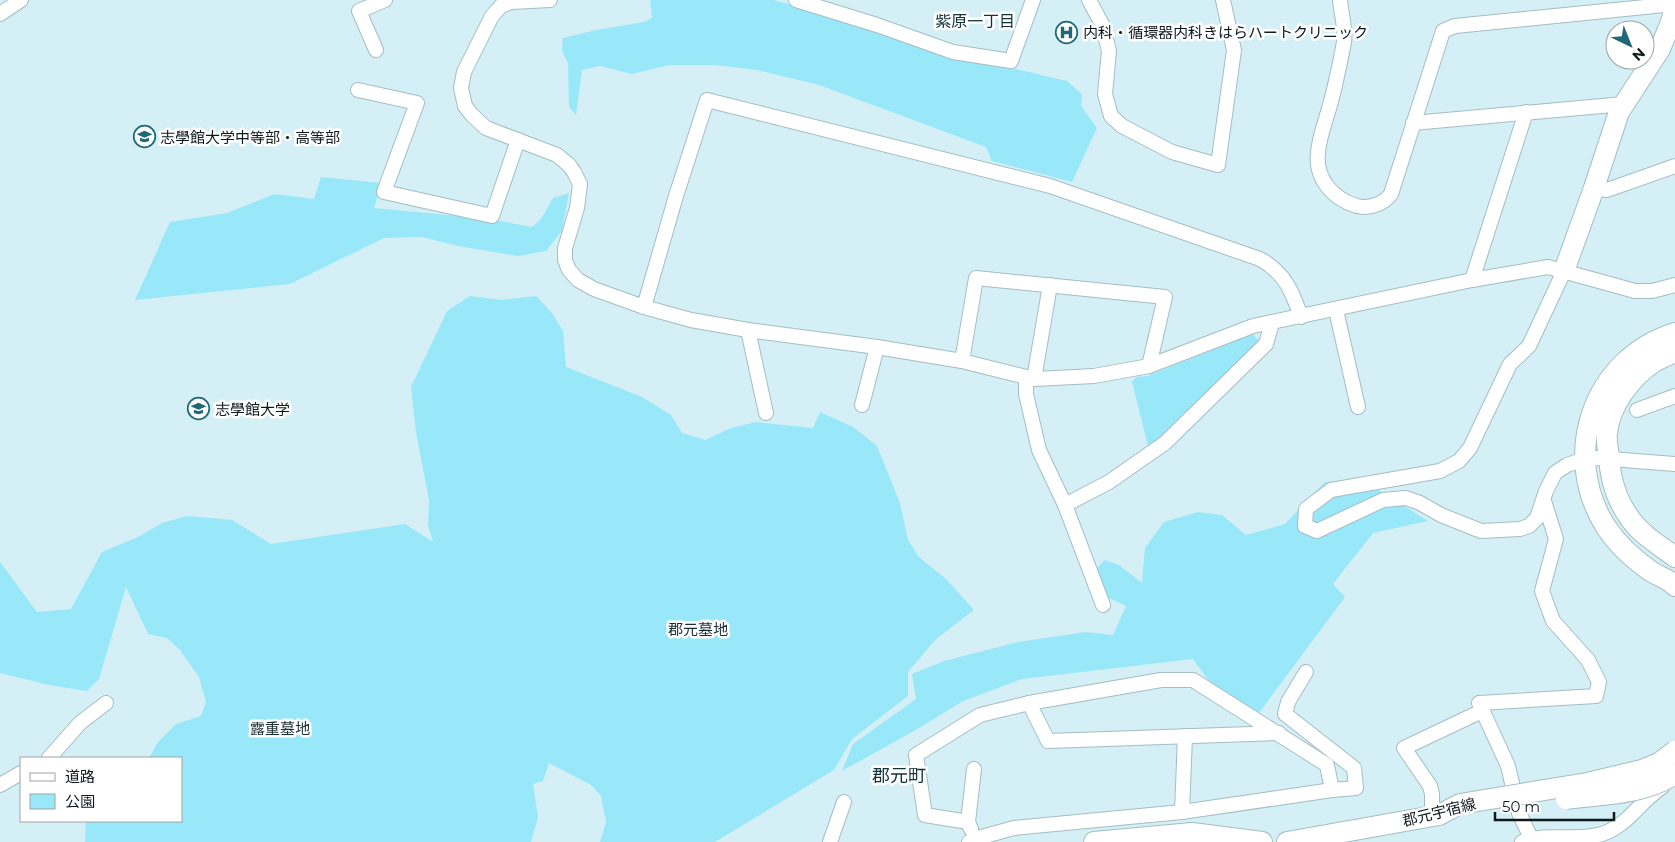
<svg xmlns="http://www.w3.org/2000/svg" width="1675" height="842" viewBox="0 0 1675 842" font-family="Montserrat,'Noto Sans JP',sans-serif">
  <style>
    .green { fill: #99e8f9 }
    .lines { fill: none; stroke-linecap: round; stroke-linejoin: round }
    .street-casing { stroke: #a3bdc3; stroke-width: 16 }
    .secondary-casing { stroke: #a3bdc3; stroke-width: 22 }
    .street { stroke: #fff; stroke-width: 14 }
    .secondary { stroke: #fff; stroke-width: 20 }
    .secondary-bridge-casing { stroke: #a3bdc3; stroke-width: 22; stroke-linecap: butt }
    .secondary-bridge { stroke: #fff; stroke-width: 20 }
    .labels { text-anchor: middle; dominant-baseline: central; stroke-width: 5; stroke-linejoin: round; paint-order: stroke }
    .poi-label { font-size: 15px; fill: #0f191b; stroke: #fff; text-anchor: start }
    .park-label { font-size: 15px; fill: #192e33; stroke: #fff }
    .street-label { font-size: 15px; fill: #0f191b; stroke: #fff }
    .neighbourhood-label { font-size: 16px; fill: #113239; stroke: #fff }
    .quarter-label { font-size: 18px; fill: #113239; stroke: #fff }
  </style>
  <rect width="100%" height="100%" fill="#d4f0f6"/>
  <g class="green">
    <path d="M650,0H773L804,8L940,55L1012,68L1067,81L1082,94L1081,106L1097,128L1072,182L992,161L986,147L819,85L757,70L715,65H669L632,74L600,66L582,70L576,115L569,107L568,63L562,51L563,38L596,30L644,22L652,18Z"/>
    <path d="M321,177L382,183L374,208L490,219L532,227L541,219L553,198L569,193L562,231L546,251L518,256L458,246L422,237L384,238L290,284L135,300L170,222L227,213L275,194L314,199Z"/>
    <path d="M470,296L502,300L536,296L552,313L563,331L566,367L642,397L671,415L682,433L705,440L731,428L756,422L813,428L820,412L853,427L877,446L900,503L908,540L919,557L946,579L974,610L935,640L908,672V696L852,739L834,770L715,842H600L606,822L601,796L591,785L549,763L543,781L533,784L538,817L531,842H85L86,821H181V758H149L158,742L176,724L201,716L206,702L199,677L180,650L167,638L148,634L126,587L99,679L87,691L49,685L0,673V562L37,612L71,609L102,552L138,537L162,523L187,516L232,520L271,544L405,524L433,542L428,525L429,501L416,432L411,387L447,311Z"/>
    <path d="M1253,334L1259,341L1165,435L1148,446L1132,382L1136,377L1147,376Z"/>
    <path d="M1325,482L1377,489L1428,521L1373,533L1333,584L1345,597L1256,717L1212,685L1193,659L1022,679L963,701L921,727L842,771L853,744L916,699L912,674L944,661L1018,642L1086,632L1113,635L1126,606L1096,592L1091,574L1105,560L1119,565L1142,583L1145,548L1164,522L1198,512L1222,515L1246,535L1285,524Z"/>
  </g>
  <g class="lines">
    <defs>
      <g id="street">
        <path d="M550,0L511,2L501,6L492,16L464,72L461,88L465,106L472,115L486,128L557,155L569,165L574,172L580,184L577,208L565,248V260L569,270L578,280L594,289L644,307L691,320L748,330L877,347L962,361L1034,379L1094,376L1149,366L1253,326L1472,280L1548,267L1635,291H1652L1675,285"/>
        <path d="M796,0L877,25L953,52L1011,61L1033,0"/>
        <path d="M1089,0L1103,26L1109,51L1105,94L1111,116L1122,126L1172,152L1218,165L1234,50L1223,0"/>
        <path d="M1340,0C1341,13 1346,29 1344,42C1340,63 1336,84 1330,105C1326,120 1319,137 1318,153C1315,179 1333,199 1357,206C1369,209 1384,204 1391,194L1443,31L1455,26L1675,4"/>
        <path d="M0,14L21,0"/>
        <path d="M376,50L359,11L385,0"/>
        <path d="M358,90L417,103L384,192L492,216L518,140"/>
        <path d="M1413,123L1624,104"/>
        <path d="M1594,188L1607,190L1675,166"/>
        <path d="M1564,271L1529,346L1510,364L1470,448L1459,461L1440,471L1331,490L1306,509L1305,526L1317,531L1383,500L1406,498L1420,503L1441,515L1481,531L1520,529L1529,526L1537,518L1546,491L1555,473L1567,465L1585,459L1598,458L1675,464"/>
        <path d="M1472,280L1526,112"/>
        <path d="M644,307L676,196L707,100L1050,186L1260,259C1285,273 1292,291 1301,317"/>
        <path d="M1336,310L1358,407"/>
        <path d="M748,330L766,413"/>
        <path d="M962,361L976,278L1165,297L1149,366"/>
        <path d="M1026,378V394L1039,450L1065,505L1103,605"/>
        <path d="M1034,379L1050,285"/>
        <path d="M862,405L877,347"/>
        <path d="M1637,410L1675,396"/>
        <path d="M1065,505L1109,482L1165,443L1266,344L1272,323"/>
        <path d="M1029,703L1048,741L1279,733"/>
        <path d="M49,758L80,723L106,703"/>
        <path d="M0,785L21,773"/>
        <path d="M1182,812L1185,736"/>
        <path d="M1432,816V794L1430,786L1404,748L1482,711"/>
        <path d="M968,822L925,815L916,755L980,715L1029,703L1161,680H1193L1327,765L1332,790"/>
        <path d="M971,829L968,822L974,769"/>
        <path d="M1531,838L1519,813L1508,766L1479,703L1596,696L1599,682L1588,660L1553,621L1542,591L1556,539L1544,501"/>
        <path d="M830,842L844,802"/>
        <path d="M969,842L974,839L1014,828L1182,812L1332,790L1356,788L1354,768L1285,714L1288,702L1306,672"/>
        <path d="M1522,842C1547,832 1576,842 1602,834C1629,825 1639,802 1662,787"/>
      </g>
      <g id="secondary">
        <path d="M1564,271L1594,188L1619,112L1660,49L1671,22L1675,7"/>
        <path d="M1675,333C1593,358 1560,455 1606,527C1617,544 1636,561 1652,572C1660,577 1669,579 1675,586"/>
        <path d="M1675,352C1668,355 1661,358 1654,362C1631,377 1610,405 1607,433C1606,441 1608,449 1609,456C1610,478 1616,499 1629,517C1640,534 1659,545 1675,557"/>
        <path d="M1094,842L1192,833L1262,842"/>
        <path d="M1287,842L1439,815"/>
      </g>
    </defs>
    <use href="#street" class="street-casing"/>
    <use href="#secondary" class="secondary-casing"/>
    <use href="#street" class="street"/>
    <use href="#secondary" class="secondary"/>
    <defs>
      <g id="secondary-bridge">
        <path d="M1566,799C1603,794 1643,795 1675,774"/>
        <path d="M1439,815L1460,804L1587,783L1642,770L1659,763L1675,751"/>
      </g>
    </defs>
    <use href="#secondary-bridge" class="secondary-bridge-casing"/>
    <use href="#secondary-bridge" class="secondary-bridge"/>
  </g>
  <defs>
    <symbol id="hospital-ring" viewBox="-11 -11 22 22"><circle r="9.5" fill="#fff" stroke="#206876" stroke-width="1.5"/><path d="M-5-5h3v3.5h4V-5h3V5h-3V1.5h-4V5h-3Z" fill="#206876"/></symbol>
    <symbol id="school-ring" viewBox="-11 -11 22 22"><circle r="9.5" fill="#fff" stroke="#206876" stroke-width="1.5"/><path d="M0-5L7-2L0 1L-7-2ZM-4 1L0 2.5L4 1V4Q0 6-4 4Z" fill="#206876"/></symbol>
    <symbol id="university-ring" viewBox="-11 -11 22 22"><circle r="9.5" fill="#fff" stroke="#206876" stroke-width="1.5"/><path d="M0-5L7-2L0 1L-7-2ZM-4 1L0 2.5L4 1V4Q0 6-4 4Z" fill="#206876"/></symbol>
  </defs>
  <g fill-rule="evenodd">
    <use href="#hospital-ring" x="1054" y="20" width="25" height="25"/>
    <use href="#school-ring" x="132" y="124" width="25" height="25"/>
    <use href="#university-ring" x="186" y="396" width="25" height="25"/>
  </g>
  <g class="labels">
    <g class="poi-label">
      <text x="1083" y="32">内科・循環器内科きはらハートクリニック</text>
      <text x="160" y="137">志學館大学中等部・高等部</text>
      <text x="215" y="409">志學館大学</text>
    </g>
    <g class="park-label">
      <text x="698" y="629">郡元墓地</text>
      <text x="280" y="728">露重墓地</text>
    </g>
    <g class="street-label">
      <text transform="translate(1439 812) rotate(-14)">郡元宇宿線</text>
    </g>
    <g class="neighbourhood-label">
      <text x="975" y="21">紫原一丁目</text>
    </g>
    <g class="quarter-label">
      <text x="899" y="776">郡元町</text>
    </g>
  </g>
  <rect x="20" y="757" width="162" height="65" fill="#ffffff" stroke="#9fa3a4"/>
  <rect x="30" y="773" width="25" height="8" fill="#ffffff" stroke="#9fa3a4"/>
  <text x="65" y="782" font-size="15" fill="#0f191b">道路</text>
  <rect x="30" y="794" width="25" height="15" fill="#99e8f9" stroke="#9fa3a4"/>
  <text x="65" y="807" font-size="15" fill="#0f191b">公園</text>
  <g transform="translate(1630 45) rotate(137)"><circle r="24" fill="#ffffff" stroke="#9fa3a4"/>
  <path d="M0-4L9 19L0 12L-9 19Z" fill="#206876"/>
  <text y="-8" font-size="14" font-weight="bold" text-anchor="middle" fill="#0f191b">N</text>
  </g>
  <path d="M1495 812v8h119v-8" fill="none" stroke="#0f191b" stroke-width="2.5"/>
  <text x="1502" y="812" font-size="15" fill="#0f191b" stroke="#ffffff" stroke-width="4" paint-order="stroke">50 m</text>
</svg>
